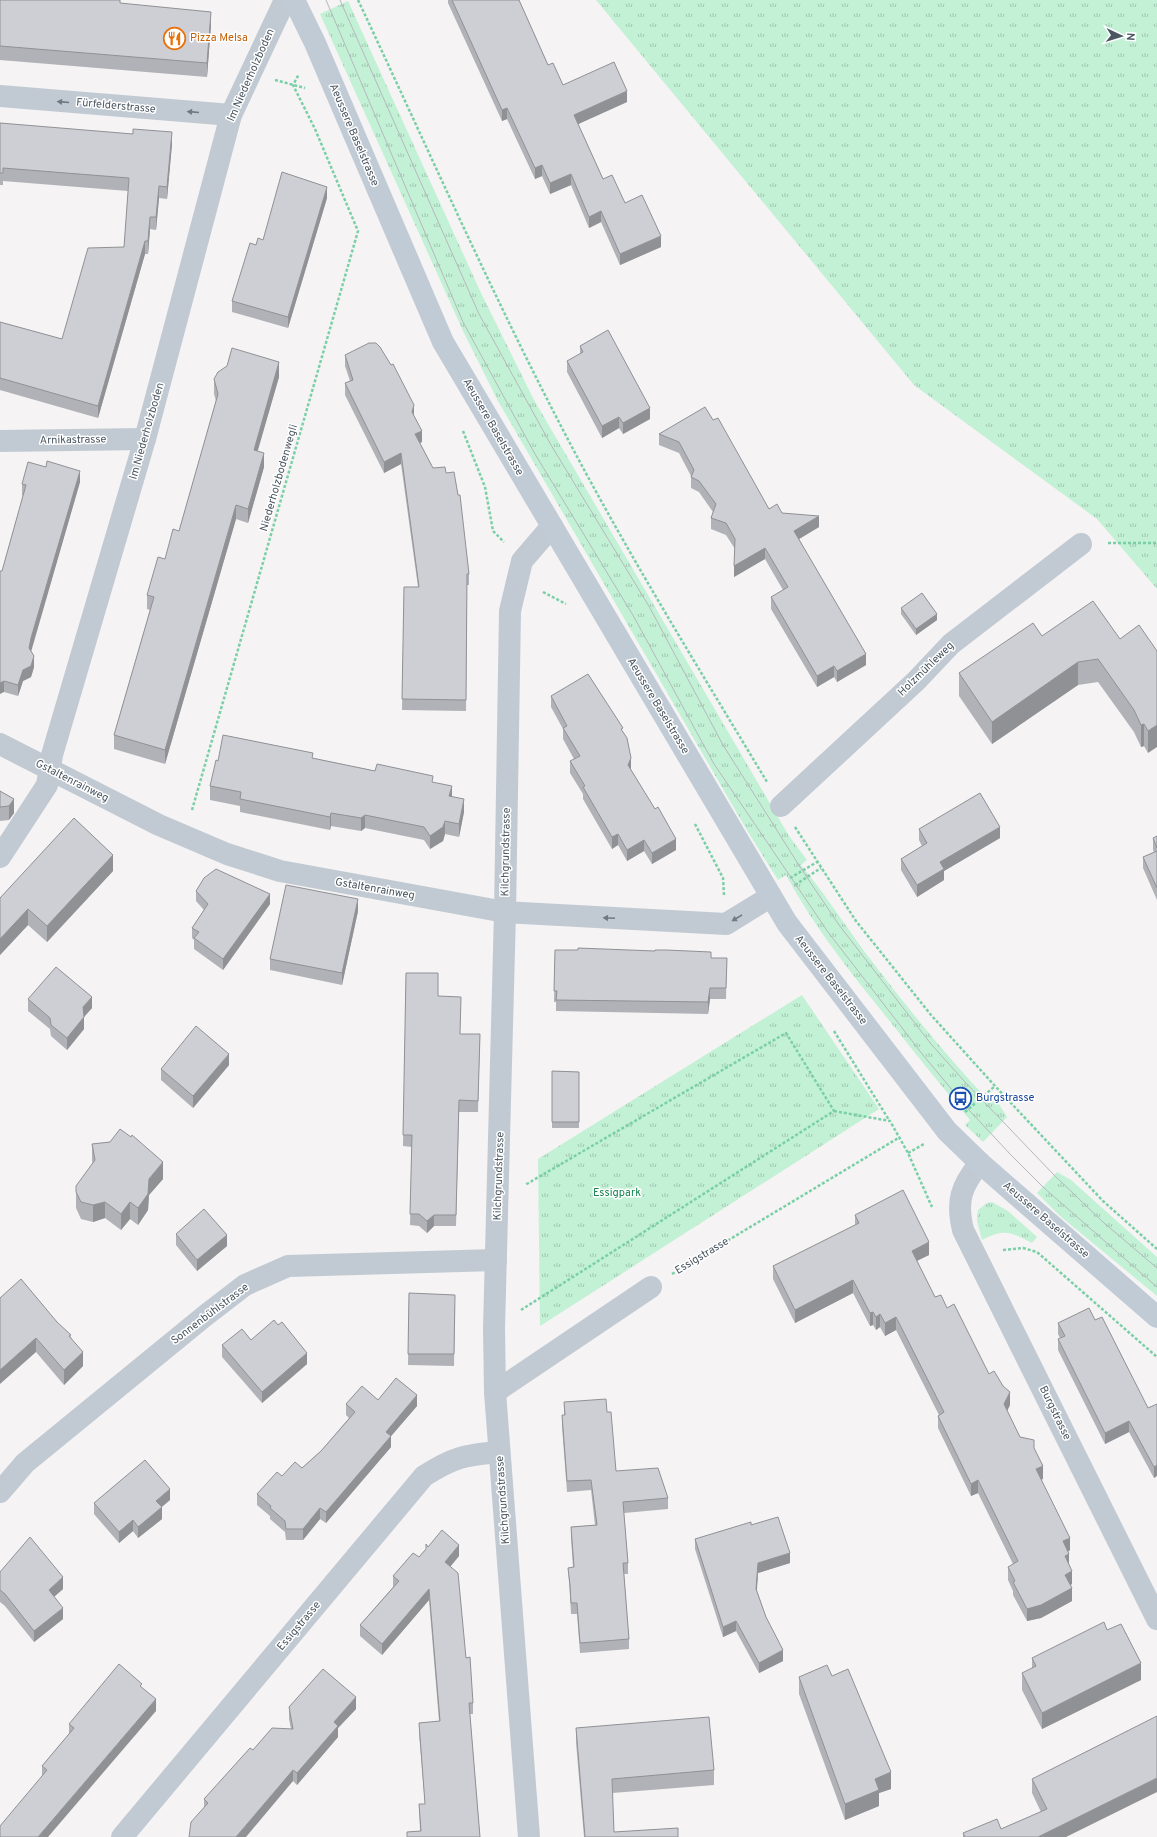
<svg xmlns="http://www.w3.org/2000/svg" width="1157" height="1837" viewBox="0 0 1157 1837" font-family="Overpass,sans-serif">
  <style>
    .grass { fill: url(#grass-tufts) }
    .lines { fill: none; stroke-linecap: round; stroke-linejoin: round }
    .path { stroke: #7ad0a6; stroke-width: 2.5; stroke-dasharray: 3 2; stroke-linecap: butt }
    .minor { stroke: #c1cad2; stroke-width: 22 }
    .secondary { stroke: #c1cbd6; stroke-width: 22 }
    .tram { stroke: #b5b8bd; stroke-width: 1 }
    .wall { fill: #b0b2b7 }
    .shaded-wall { fill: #909195 }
    .building { fill: #cdcfd5; stroke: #909195 }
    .oneway { fill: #6e7983 }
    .labels { text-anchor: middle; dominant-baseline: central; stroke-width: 3; stroke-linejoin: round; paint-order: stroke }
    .food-label { font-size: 11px; fill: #c56008; stroke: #fff; text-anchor: start }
    .street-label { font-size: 11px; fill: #4a5661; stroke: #fff }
    .transit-label { font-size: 11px; fill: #164399; stroke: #fff; text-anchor: start }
    .park-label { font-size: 11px; fill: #17864f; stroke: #fff }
  </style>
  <defs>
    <pattern id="grass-tufts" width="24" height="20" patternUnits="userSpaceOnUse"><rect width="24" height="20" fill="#c3f1d5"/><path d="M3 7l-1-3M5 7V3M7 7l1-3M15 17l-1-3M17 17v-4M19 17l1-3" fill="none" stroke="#a0c6b0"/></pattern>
  </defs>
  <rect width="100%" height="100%" fill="#f5f3f3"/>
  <g class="grass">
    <path d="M596,0H1157V589L1097,519L914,385Z"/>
    <path d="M348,1L481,293L534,400L765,795L789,836L807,860L801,865C825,894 845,925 867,955C906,1006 946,1056 990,1102L995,1098L1007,1117L983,1142L965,1125L970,1120C942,1087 915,1053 888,1019C851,973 814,927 786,875L778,880L748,832L498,401L464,333L320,14Z"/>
    <path d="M802,995L879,1109L540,1326L538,1159Z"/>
    <path d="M1057,1172L1071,1180L1157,1257V1296L1060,1216L1037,1193Z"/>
    <path d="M992,1202L1008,1211L1037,1237L1032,1243C1011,1232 1004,1228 982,1240L977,1221L978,1210L987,1203Z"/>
  </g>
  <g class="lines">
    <g class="path">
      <path d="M358,0C431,155 500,313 581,464C639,572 704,677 767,782"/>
      <path d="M275,80L305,88"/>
      <path d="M463,431L485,487L493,531L504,542"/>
      <path d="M1108,543H1157"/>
      <path d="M543,592L566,604"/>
      <path d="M192,810L358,231L315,129L293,85L299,74"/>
      <path d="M695,824L723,878L724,895"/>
      <path d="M795,827L856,921L931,1015L995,1086L1103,1201L1157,1249"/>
      <path d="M790,878L817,862"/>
      <path d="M795,885L821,868"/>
      <path d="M834,1031L889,1120"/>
      <path d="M834,1111L890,1121L908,1153L932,1207"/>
      <path d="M965,1112L995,1086"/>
      <path d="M908,1153L924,1144"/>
      <path d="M1003,1250L1023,1248L1037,1252L1157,1357"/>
      <path d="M672,1274L900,1137"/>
      <path d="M521,1310L834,1111L786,1033L525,1185"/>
    </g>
    <g class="minor">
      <path d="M0,96L231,115"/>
      <path d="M0,441L145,439"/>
      <path d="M0,744L159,825L227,854L280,871L505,912L726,924L770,897"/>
      <path d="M781,806L916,681L951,644L1081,544"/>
      <path d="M0,857L47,785L52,755L145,439L231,115L285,0"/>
      <path d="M980,1163C961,1186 956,1201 963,1230L1157,1619"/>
      <path d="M495,1392L651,1287"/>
      <path d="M0,1492L25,1463L206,1315L245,1285L288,1266L496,1260"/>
      <path d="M122,1837L424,1476C454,1457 465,1455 499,1452"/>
      <path d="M529,1837L495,1392L494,1328L505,912L510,611L522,561L552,526"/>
    </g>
    <path class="secondary" d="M294,0L315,43L443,342L787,923L947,1131L980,1163L1157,1317"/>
    <g class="tram">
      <path d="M326,0L463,322L535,454L634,617L714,764L828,932L923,1055L968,1109L1011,1155L1043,1187L1157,1287"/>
      <path d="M340,0L479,314L551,445L650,608L723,745L802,870L839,925L931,1044L965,1082L1054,1175L1103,1222L1157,1268"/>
    </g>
  </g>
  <g class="wall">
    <path d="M0,0L211,25L207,77L0,60Z"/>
    <path d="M448,0H519L548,65L563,85L627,102L578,124L603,179L625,203L661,247L620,265L601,222L589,228L571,185L550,194L542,176L535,179L507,119L502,121L448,3Z"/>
    <path d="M0,123L172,144L167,199L159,198L156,230L150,229L148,254H145L98,418L0,390V322L62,339L124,247L128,191L3,181V185H0Z"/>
    <path d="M327,198L288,328L232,312V301L256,245Z"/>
    <path d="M580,346L650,419L623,434L619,428L602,438L567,372V361L580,354Z"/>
    <path d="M345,355L414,416L422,442L420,443L433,468L446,473L469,574V585H467L466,711L402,710L404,587H418L401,464L384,473L345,395V383L350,381L345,366Z"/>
    <path d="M279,377L257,451L264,467L248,523L236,519L165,764L114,749V735L150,610L147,609V595L179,531L216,401L214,394V379Z"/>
    <path d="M713,420L769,509L782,513L819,527L799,539L866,665L837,682L834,677L817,687L771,609V597L783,590L765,559L734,577L735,549L726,535L711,529V518L713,512L699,492L691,488V476L679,453L659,445V434Z"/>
    <path d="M80,482L31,649V651L34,667L31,677L23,681L18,696L4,692L2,571L23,496L22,495V484Z"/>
    <path d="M901,608L937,620L916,635L901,614Z"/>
    <path d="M1042,636L1120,639L1157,651L1148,753L1144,746L1141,747L1134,732L1098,682L1078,685L992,744L959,696V673Z"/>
    <path d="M551,696L623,732L631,770L676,850L652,864L644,851L627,861L618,845L612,849L583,799V794L570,773V761L574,759L563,739V729L551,707Z"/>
    <path d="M313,758L433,783L452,796L464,812L459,837L445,834L443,841L430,849L424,840L365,828L361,831L331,826L330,830L240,812V806L210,800V786L218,761Z"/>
    <path d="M0,791L14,799V813L9,820L0,821Z"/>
    <path d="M919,829L1000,838L944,871V880L917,897L901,870V859L922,846L919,840Z"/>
    <path d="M1157,836V900L1143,868V857L1154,852L1153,850V838Z"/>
    <path d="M113,871L47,942L28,925L0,955V898Z"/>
    <path d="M196,891L270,904L223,970L194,949V940L192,938V928L204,910L196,901Z"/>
    <path d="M358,911L342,985L270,970V959Z"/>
    <path d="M578,948L711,958H727L726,999H710L708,1014L556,1011V1002H554L555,950H578Z"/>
    <path d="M406,973L438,996L460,1034H480L478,1112H459L456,1226H434L427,1233L419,1226L410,1225L412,1147L403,1146Z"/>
    <path d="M28,999L92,1008L84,1017V1029L67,1050L51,1036L50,1029L28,1011Z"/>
    <path d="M229,1065L193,1108L161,1080V1069Z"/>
    <path d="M552,1071L579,1072V1128H552Z"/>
    <path d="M110,1142L163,1179L149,1195L148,1210L138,1225L130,1219L121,1230L105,1218L93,1222L81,1219L76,1208V1192L93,1164L92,1161V1144Z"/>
    <path d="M855,1215L929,1255L917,1261L935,1297L947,1308L989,1374L1010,1405L1007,1411L1020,1437L1034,1449L1043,1479H1041L1070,1550L1068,1552L1069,1565L1072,1584L1070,1585L1072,1601L1041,1618L1027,1621L1013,1595V1591L1008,1580V1567L1013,1564L978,1493L971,1496L938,1428V1416L939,1415L896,1330L885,1336L880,1327L876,1330L873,1325L870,1326L853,1293L795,1323L773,1279V1266L855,1225Z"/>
    <path d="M176,1234L227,1246L197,1271L176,1245Z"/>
    <path d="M409,1293L455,1306L454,1366L408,1365Z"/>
    <path d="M0,1298L57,1322L71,1337L83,1366L64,1385L36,1352Z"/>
    <path d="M1095,1320L1148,1408L1157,1404L1154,1478L1129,1432L1105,1444L1058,1350V1339L1060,1338L1058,1334V1323Z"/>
    <path d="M251,1340L307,1364L262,1403L222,1357V1345Z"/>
    <path d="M378,1400L417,1406L391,1436V1447L326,1523L320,1519L303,1540H286L285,1532L270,1519V1516L257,1505V1494L282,1476L302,1468L321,1451L349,1418L346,1415V1404Z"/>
    <path d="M564,1402L607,1412L616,1471L668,1498V1509L624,1513L628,1563V1574H624L629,1639V1649L580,1653L577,1614H571L570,1596L568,1568L573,1567L571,1538V1527L595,1525L591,1490L567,1492L562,1426V1415H564Z"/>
    <path d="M170,1500L161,1507L162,1519L138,1538L133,1531L119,1543L94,1514V1503Z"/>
    <path d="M751,1525L790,1563L758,1573L757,1591L766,1617L783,1661L759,1673L736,1631L723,1637L695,1549V1539Z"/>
    <path d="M426,1544L428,1547L459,1556L450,1567L473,1703V1714H470L480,1837H407V1832L420,1831L419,1804H425L419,1733V1723L439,1721L429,1600L382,1655L360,1636V1625L393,1587V1576L419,1557L426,1549Z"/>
    <path d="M0,1572L63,1589L54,1597L63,1619L34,1642L5,1606L0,1602Z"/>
    <path d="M1107,1630L1141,1680L1042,1729L1022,1690V1673L1032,1669V1658Z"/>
    <path d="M832,1676L891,1789L879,1793V1806L845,1820L799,1694V1677Z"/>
    <path d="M142,1688L156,1711L42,1776V1766L69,1734V1724Z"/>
    <path d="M289,1707L356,1709L338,1728V1737L297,1785L293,1781L204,1808V1799L253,1750L291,1729L289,1719Z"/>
    <path d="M576,1728L714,1770V1785L612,1793L614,1832L678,1837H584L576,1742Z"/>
    <path d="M1032,1779L1066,1837H963V1833L1001,1829L1041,1812L1032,1793Z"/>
  </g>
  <g class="shaded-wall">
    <path d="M211,12V25L207,77V63Z"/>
    <path d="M627,91V102L574,126V115Z"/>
    <path d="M507,108V119L502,121V110Z"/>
    <path d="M172,132V144L167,199V187Z"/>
    <path d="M542,165V176L535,179V168Z"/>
    <path d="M571,174V185L550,194V183Z"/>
    <path d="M159,186V198L156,230V217Z"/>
    <path d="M327,187V198L288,328V317Z"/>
    <path d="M601,211V222L589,228V217Z"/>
    <path d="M150,217V229L148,254V241Z"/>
    <path d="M661,236V247L620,265V254Z"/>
    <path d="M145,241V254L98,418V406Z"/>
    <path d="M279,362V377L254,464V450Z"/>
    <path d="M414,405V416L412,412Z"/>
    <path d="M650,408V419L623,434V423Z"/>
    <path d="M619,417V428L602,438V426Z"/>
    <path d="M422,431V442L415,445V434Z"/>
    <path d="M264,453V467L248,523V509Z"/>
    <path d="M401,453V464L384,473V462Z"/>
    <path d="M80,471V482L29,659V648L31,638Z"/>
    <path d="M236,505V519L165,764V750Z"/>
    <path d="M819,516V527L794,542V531Z"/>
    <path d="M765,548V559L734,577V566Z"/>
    <path d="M937,614V620L916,635V629Z"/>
    <path d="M866,654V665L837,682V671Z"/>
    <path d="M34,656V667L31,677L23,681L18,696V685L23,670Z"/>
    <path d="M1078,662V685L992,744V722Z"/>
    <path d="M834,666V677L817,687V676Z"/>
    <path d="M4,681V692L0,694V683Z"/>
    <path d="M1144,724V746L1141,747V725Z"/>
    <path d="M1157,725V747L1148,753V731Z"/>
    <path d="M631,758V769L628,777V765Z"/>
    <path d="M452,786V800L449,796Z"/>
    <path d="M14,799V813L9,820V806Z"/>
    <path d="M464,799V812L459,837V824Z"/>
    <path d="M331,813V826L330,830V817Z"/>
    <path d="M365,815V828L361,831V818Z"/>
    <path d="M445,821V834L443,841L430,849V836Z"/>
    <path d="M1000,827V838L944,871V880L917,897V885L940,862Z"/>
    <path d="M618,834V845L612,849V837Z"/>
    <path d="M676,839V850L652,864V853Z"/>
    <path d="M644,840V851L627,861V850Z"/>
    <path d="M113,855V871L47,942V926Z"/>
    <path d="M270,894V904L223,970V959Z"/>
    <path d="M358,899V911L342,985V973Z"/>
    <path d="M28,909V925L0,955V939Z"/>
    <path d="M710,988V999L708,1014V1002Z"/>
    <path d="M92,997V1008L83,1018V1007Z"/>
    <path d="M84,1017V1029L67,1050V1038Z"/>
    <path d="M229,1054V1065L193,1108V1096Z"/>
    <path d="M163,1162V1179L149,1195L148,1210L138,1225V1208L149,1179Z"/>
    <path d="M105,1202V1218L93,1222V1205Z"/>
    <path d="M130,1202V1219L121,1230V1214Z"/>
    <path d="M434,1215V1226L427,1233V1221Z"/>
    <path d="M227,1235V1246L197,1271V1260Z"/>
    <path d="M929,1242V1255L912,1263V1251Z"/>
    <path d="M853,1280V1293L795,1323V1310Z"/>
    <path d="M873,1312V1325L870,1326V1313Z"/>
    <path d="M880,1314V1327L876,1330V1317Z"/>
    <path d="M896,1317V1330L885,1336V1323Z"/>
    <path d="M36,1338V1352L0,1384V1370Z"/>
    <path d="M83,1352V1366L64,1385V1370Z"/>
    <path d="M307,1353V1364L262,1403V1392Z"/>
    <path d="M1010,1392V1405L1004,1417V1404Z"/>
    <path d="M417,1395V1406L386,1442V1432Z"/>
    <path d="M1129,1421V1432L1105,1444V1433Z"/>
    <path d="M391,1436V1447L326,1523V1512Z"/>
    <path d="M1157,1465V1476L1154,1478V1467Z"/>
    <path d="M1043,1466V1479L1036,1482V1469Z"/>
    <path d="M978,1480V1493L971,1496V1484Z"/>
    <path d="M170,1489V1500L156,1512V1501Z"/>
    <path d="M162,1507V1519L138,1538V1527Z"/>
    <path d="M320,1508V1519L303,1540V1529Z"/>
    <path d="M133,1520V1531L119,1543V1532Z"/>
    <path d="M1070,1538V1550L1063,1554V1541Z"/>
    <path d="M459,1545V1556L445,1573V1562Z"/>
    <path d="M790,1553V1563L758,1573L756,1599V1589L758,1563Z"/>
    <path d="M1069,1554V1567L1065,1556Z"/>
    <path d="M1072,1571V1584L1065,1588V1575Z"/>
    <path d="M63,1577V1589L49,1601V1590Z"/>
    <path d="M1072,1588V1601L1041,1618L1027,1621V1609Z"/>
    <path d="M429,1589V1600L382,1655V1644Z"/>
    <path d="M63,1608V1619L34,1642V1631Z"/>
    <path d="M736,1621V1631L723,1637V1627Z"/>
    <path d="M783,1650V1661L759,1673V1663Z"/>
    <path d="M1141,1663V1680L1042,1729V1713Z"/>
    <path d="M356,1697V1709L338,1728V1737L297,1785V1773L334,1722Z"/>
    <path d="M156,1699V1711L48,1837H38Z"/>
    <path d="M293,1770V1781L246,1837H236Z"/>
    <path d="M891,1772V1789L879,1793V1806L845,1820V1804L875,1779Z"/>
    <path d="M1157,1778V1792L1066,1837H1038Z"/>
  </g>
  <g class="building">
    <path d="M0,0H120V3L211,12L207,63L0,46Z"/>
    <path d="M452,0H519L548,65L553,63L563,85L614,62L627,91L574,115L603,179L612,175L625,203L642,195L661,236L620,254L601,211L589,217L571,174L550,183L542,165L535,168L507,108L502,110Z"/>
    <path d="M0,123L133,134V129L172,132L167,187L159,186L156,217H150L148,241H145L98,406L0,378V322L62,339L88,248L124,247L129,178L3,168V173H0Z"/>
    <path d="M282,172L327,187L288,317L232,301L250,243L256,245L258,238L263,240Z"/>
    <path d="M608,330L650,408L623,423L619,417L602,426L567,361L583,352L580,346Z"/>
    <path d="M369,343H376L380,347L391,365L393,364L414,405L412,412L422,431L415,434L433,468L445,467L446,473L454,472L458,495H460L469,574H467L466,700L402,699L404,587H419L401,453L384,462L345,383L353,380L345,355Z"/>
    <path d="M232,348L279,362L254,450L264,453L248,509L236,505L165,750L114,735L154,597L147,595L158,557L165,559L173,529L179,531L218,394L214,379L218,372L227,366Z"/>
    <path d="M705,407L713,420L718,418L769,509L777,504L782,513L819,516L794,531L866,654L837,671L834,666L817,676L771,597L788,587L765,548L734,566L735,539L726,523L711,518L716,504L699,481L691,477L694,470L679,442L659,434Z"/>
    <path d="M47,461L80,471L31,638L29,648L34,656L31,666L23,670L18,685L4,681L0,683V571H2L26,485L22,484L28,462L46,467Z"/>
    <path d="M922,593L937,614L916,629L901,608Z"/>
    <path d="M1093,601L1120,639L1139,625L1157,651V725L1148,731L1144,724L1141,725L1134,710L1098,659L1078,662L992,722L959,673L1033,623L1042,636Z"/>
    <path d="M588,674L623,728L621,729L627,738L631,758L628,765L655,809L658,807L676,839L652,853L644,840L627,850L618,834L612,837L583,787L585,786L570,761L580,756L563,728L567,726L551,696Z"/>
    <path d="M223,735L313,753L312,758L375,771L377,764L433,776L432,782L452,786L449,796L464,799L459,824L445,821L443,827L430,836L424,827L365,815L361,818L331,813L330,817L240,799L241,792L210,786L216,760L218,761Z"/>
    <path d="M0,791L14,799L9,806L0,807Z"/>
    <path d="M980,793L1000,827L940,862L944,869L917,885L901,859L927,843L919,829Z"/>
    <path d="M74,818L113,855L47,926L28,909L0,939V898Z"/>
    <path d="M1157,836V848L1153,838Z"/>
    <path d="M1157,851V888L1143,857Z"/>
    <path d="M216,869L270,894L223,959L194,938L199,932L192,928L208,904L196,891L204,878Z"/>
    <path d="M286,885L358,899L342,973L270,959Z"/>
    <path d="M578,948L655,951V950H666L711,952V958H727L726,988H710L708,1002L556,1000L557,991H554L555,950H578Z"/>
    <path d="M56,967L92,997L83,1007L84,1017L67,1038L51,1025L50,1018L28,999Z"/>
    <path d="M406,973H438V996L461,997L460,1034H480L478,1101L459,1100L456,1215H434L427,1221L419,1214H410L412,1135H403Z"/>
    <path d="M196,1026L229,1054L193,1096L161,1069Z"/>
    <path d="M552,1071L579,1072V1122H552Z"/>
    <path d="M120,1129L131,1137L132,1135L163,1162L149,1179L148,1194L138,1208L130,1202L121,1214L105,1202L93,1205L81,1202L76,1192V1186L95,1160L92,1144L110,1142Z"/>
    <path d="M903,1190L929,1242L912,1251L935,1297L941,1295L947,1308L954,1304L989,1374L994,1371L1003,1386L1010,1392L1004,1404L1020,1437L1034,1440V1448L1043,1466L1036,1469L1070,1538L1063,1541L1069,1554L1065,1556L1072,1571L1065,1575L1072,1588L1041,1605L1027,1609L1013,1582L1015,1581L1008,1567L1018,1561L978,1480L971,1484L938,1416L944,1412L896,1317L885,1323L880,1314L876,1317L873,1312L870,1313L853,1280L795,1310L773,1266L859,1223L855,1215Z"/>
    <path d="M204,1209L227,1235L197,1260L176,1234Z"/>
    <path d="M21,1279L57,1322L71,1335L69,1336L83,1352L64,1370L36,1338L0,1370V1298Z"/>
    <path d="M409,1293L455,1295L454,1354H408Z"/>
    <path d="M1089,1308L1095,1320L1102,1317L1148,1408L1157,1404V1465L1154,1467L1129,1421L1105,1433L1058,1339L1065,1336L1058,1323Z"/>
    <path d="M274,1320L278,1325L282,1322L307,1353L262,1392L222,1345L242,1329L251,1340Z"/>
    <path d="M396,1378L417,1395L386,1432L391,1436L326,1512L320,1508L303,1529H286L285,1521L270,1508L271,1506L257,1494L277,1472L282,1476L295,1462L302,1468L321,1451L355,1412L346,1404L362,1386L378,1400Z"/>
    <path d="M606,1399L607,1412H611L616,1471L658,1468L668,1498L623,1502L628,1563H623L629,1639L580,1643L577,1603H571L570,1585L568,1568L574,1567L571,1527L597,1525L591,1480L567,1481L562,1415H565L564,1402Z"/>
    <path d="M145,1460L170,1489L156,1501L162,1507L138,1527L133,1520L119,1532L94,1503Z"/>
    <path d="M778,1517L790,1553L758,1563L756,1589L766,1617L783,1650L759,1663L736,1621L723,1627L695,1539L751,1522V1525Z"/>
    <path d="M442,1530L459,1545L445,1562L458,1573L466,1658L470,1657L473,1703H469L480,1837H407V1832L421,1831L419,1804H425L419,1723L440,1721L429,1589L382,1644L360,1625L399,1581L393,1576L413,1553L419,1557L426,1549V1544L428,1547Z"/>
    <path d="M30,1537L63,1577L49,1590L63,1608L34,1631L5,1594L0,1590V1572Z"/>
    <path d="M1104,1622L1107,1630L1121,1624L1141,1663L1042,1713L1022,1673L1036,1666L1032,1658Z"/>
    <path d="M119,1664L142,1684L140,1686L156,1699L38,1837H0V1826L47,1770L42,1766L74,1728L69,1724Z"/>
    <path d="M827,1665L832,1676L848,1669L891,1772L875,1779L879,1790L845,1804L799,1677Z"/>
    <path d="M323,1669L356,1697L334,1722L338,1726L297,1773L293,1770L236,1837H189L191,1822L208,1803L204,1799L250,1748L253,1750L272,1728L293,1729L289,1707Z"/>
    <path d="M1157,1716V1778L1038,1837H965L963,1833L997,1819L1001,1829L1047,1809L1032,1779Z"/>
    <path d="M709,1717L714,1770L612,1779L614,1832L678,1828V1837H585L576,1728Z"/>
  </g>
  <defs><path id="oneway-solid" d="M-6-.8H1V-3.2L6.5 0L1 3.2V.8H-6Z"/></defs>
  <g class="oneway">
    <use href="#oneway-solid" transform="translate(63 102) rotate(-175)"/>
    <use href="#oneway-solid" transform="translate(193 112) rotate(-175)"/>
    <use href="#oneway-solid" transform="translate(609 918) rotate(-177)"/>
    <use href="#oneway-solid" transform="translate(737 918) rotate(149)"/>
  </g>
  <defs>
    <symbol id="restaurant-ring" viewBox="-11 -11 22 22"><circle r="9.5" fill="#fff" stroke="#e8710a" stroke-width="1.5"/><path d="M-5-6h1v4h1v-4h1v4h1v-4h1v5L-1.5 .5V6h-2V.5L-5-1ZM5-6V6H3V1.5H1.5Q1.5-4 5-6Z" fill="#e8710a"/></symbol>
    <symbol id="bus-ring" viewBox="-11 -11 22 22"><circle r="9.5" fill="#fff" stroke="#1a4fb4" stroke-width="1.5"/><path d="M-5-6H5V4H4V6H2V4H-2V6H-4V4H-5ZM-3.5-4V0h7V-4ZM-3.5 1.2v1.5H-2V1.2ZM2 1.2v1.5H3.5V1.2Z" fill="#1a4fb4"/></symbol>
  </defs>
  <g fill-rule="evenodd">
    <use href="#restaurant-ring" x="162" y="26" width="25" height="25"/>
    <use href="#bus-ring" x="948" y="1086" width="25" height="25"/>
  </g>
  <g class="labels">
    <g class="food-label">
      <text x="190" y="38">Pizza Melsa</text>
    </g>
    <g class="street-label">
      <text transform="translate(251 75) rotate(-66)">Im Niederholzboden</text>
      <text transform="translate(116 106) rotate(5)">Fürfelderstrasse</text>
      <text transform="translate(354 135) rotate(67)">Aeussere Baselstrasse</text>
      <text transform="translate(493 427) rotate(60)">Aeussere Baselstrasse</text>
      <text transform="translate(147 431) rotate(-74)">Im Niederholzboden</text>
      <text transform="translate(73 440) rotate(-1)">Arnikastrasse</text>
      <text transform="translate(279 478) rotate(-74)">Niederholzbodenwegli</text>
      <text transform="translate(926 669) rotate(-44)">Holzmühleweg</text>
      <text transform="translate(658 706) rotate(59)">Aeussere Baselstrasse</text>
      <text transform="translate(72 781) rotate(27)">Gstaltenrainweg</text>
      <text transform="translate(506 852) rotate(-89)">Kilchgrundstrasse</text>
      <text transform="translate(375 889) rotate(10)">Gstaltenrainweg</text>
      <text transform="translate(831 980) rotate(52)">Aeussere Baselstrasse</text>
      <text transform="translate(499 1176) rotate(-88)">Kilchgrundstrasse</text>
      <text transform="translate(1046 1220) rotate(41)">Aeussere Baselstrasse</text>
      <text transform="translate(702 1256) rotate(-31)">Essigstrasse</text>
      <text transform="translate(210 1314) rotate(-37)">Sonnenbühlstrasse</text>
      <text transform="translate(1055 1413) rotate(64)">Burgstrasse</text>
      <text transform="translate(503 1500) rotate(-94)">Kilchgrundstrasse</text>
      <text transform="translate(299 1626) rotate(-50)">Essigstrasse</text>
    </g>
    <g class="transit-label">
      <text x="976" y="1098">Burgstrasse</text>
    </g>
    <g class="park-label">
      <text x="617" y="1193">Essigpark</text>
    </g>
  </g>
  <g transform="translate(1121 36) rotate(94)" stroke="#ffffff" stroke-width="3" paint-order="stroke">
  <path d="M0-3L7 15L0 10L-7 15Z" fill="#4a5661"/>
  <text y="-6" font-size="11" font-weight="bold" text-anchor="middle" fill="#4a5661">N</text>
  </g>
</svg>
